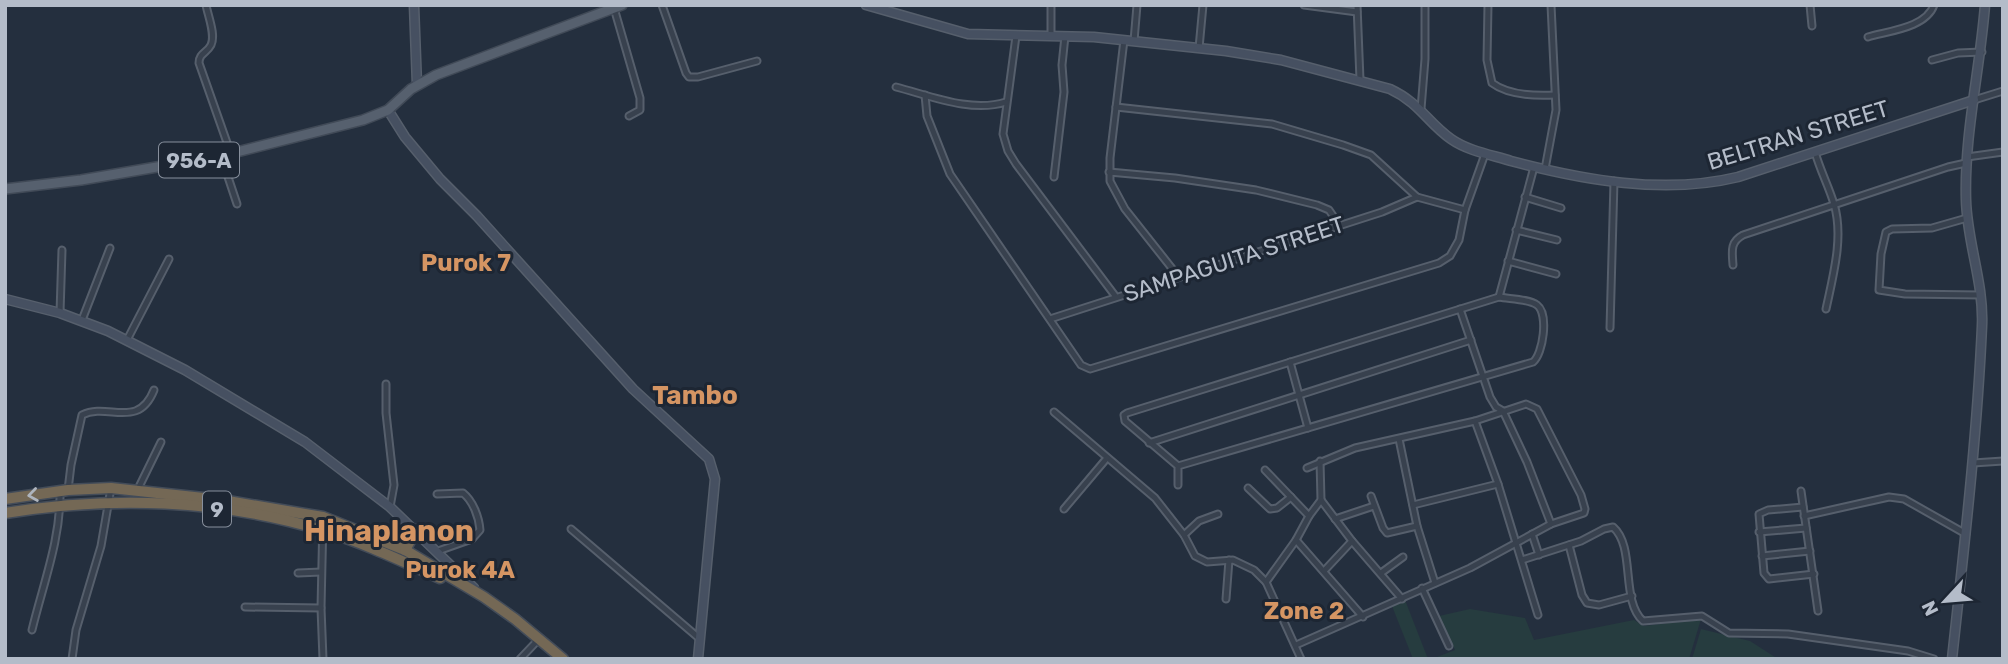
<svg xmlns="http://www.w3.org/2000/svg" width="2008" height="664" viewBox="0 0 2008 664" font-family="Rubik,sans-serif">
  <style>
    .green { fill: #263c3f }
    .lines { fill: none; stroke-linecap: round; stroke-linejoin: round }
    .street-casing { stroke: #565f6c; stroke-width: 9 }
    .secondary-casing { stroke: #565f6c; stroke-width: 11 }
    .primary-casing { stroke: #414a57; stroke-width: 12 }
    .highway-casing { stroke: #434c59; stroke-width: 13 }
    .street { stroke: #38414e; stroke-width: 5 }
    .secondary { stroke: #465061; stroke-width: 8 }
    .primary { stroke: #56606e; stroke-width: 9 }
    .highway { stroke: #746855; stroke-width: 10 }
    .oneway { stroke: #aeb4bd }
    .labels { text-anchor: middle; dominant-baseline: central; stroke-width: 6; stroke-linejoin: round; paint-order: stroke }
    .shield { fill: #1d2633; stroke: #878f9c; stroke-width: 2 }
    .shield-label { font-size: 21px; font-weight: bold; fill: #b4bcc9 }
    .street-label { font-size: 23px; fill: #b4bcc9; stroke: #1d2633 }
    .neighbourhood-label { font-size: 24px; font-weight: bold; fill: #d59563; stroke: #1d2633 }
    .quarter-label { font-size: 26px; font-weight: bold; fill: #d59563; stroke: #1d2633 }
    .district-label { font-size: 30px; font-weight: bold; fill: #d59563; stroke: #1d2633 }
  </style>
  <rect width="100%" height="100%" fill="#242f3e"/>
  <g class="green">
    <path d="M1405,600L1428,659H1413L1392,606Z"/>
    <path d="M1470,609L1525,618L1534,640L1634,620L1644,626L1701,619L1689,659H1432L1455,650L1439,616Z"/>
    <path d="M1701,629L1750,641L1778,659H1692Z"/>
  </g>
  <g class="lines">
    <defs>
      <g id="street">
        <path d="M206,5C208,16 216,35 211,45C207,53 199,53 199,63L231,154"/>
        <path d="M662,5L686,73L689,77H698L757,61"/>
        <path d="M1304,5L1357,12"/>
        <path d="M1357,5L1360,80"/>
        <path d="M1488,5L1487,60L1492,83C1508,95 1536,96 1555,95"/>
        <path d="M1810,5L1812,26"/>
        <path d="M614,8L640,98V110L629,116"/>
        <path d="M1051,35V5"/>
        <path d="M1016,36L1003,134L1008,151L1016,164L1116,297"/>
        <path d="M1868,37C1888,31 1926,28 1934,5"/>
        <path d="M1124,40L1110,158V181L1125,209L1178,276"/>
        <path d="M1134,41L1137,5"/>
        <path d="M1199,48L1203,5"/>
        <path d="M1932,60L1958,53L1982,52"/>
        <path d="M896,87C931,96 971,113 1006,102"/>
        <path d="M925,95L927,116L950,174L1081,365L1090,369L1439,263L1450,256L1459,240L1465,210L1485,154"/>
        <path d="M1974,100L2003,91"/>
        <path d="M1116,107L1272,124L1343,145L1371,155L1417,197L1465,210"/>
        <path d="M1421,109L1425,59V5"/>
        <path d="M1815,152C1820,170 1829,187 1834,204C1844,237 1833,276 1826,309"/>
        <path d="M221,156L237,204"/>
        <path d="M1967,157L2003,152"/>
        <path d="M1545,169L1556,110L1551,5"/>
        <path d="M1109,172L1175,178L1256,190L1317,205L1329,210L1340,226"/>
        <path d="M1054,177L1064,92L1062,65L1065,36"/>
        <path d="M1525,197L1561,208"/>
        <path d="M1967,218L1932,228L1892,229L1886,232L1881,254L1879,290L1905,294L1980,295"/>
        <path d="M1516,230L1557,240"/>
        <path d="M1508,261L1556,274"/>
        <path d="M1733,265C1732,251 1730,242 1743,235L1948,167L1966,163"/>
        <path d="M1499,297L1534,167"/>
        <path d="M1460,309L1490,397L1496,407L1503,411L1527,462L1551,524"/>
        <path d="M60,313L62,250"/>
        <path d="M1050,319L1382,212L1417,197"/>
        <path d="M82,320L110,248"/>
        <path d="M1610,328L1614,181"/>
        <path d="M127,340L169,259"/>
        <path d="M1290,362L1308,428"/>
        <path d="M386,384V413L394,485L390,507"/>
        <path d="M1054,412L1155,498L1184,535L1195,556L1207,562L1233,560L1254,570L1266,582L1301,659"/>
        <path d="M1475,421L1498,484L1538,615"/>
        <path d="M1399,439L1417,526L1435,583"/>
        <path d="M1149,443L1471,340"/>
        <path d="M1973,463L2003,461"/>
        <path d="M1265,470L1309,516L1321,500L1320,461"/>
        <path d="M1178,485V466L1125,421L1124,415L1127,413L1499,297C1510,299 1529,299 1537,305C1549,314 1543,354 1533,362L1178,466"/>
        <path d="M1248,488L1270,509L1277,508L1291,497"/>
        <path d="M68,490L71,465L82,415C108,402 138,430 154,390"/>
        <path d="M137,491L161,442"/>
        <path d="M1801,491L1818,611"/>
        <path d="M437,494L463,493C473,501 479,517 480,530L472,539L438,551"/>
        <path d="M1371,496L1383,528L1387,533L1417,526"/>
        <path d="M1321,500L1352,541L1402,599"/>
        <path d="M1413,505L1498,484"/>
        <path d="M1803,507L1768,510L1759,514L1764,573L1769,579L1814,574"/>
        <path d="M1064,509L1107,458"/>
        <path d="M1804,516L1889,497L1904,499L1966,534"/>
        <path d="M1335,519L1374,506"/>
        <path d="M571,529L700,639"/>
        <path d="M1759,532L1806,528"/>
        <path d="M1532,534L1539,555"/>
        <path d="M1184,535L1199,521L1218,514"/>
        <path d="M1296,540L1363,617"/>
        <path d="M1569,545L1582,595L1587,603L1599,605L1632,596"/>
        <path d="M1762,556L1810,551"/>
        <path d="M1522,560L1581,541L1604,529L1613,527C1636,547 1620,600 1643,621L1702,616L1729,633L1788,634L1908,651L1934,659"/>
        <path d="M1324,571L1352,541"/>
        <path d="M298,573L321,572"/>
        <path d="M1381,573L1403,557"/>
        <path d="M1266,582L1296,540L1309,516"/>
        <path d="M1422,588L1449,646"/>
        <path d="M1226,599L1229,560"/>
        <path d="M245,607L321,608"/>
        <path d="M32,630C43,584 61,539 60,491"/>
        <path d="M1296,645L1470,568L1551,524L1584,513L1585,509L1581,495L1537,409L1526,404L1475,421L1355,448L1307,468"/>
        <path d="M72,659L76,630L101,546L111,488"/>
        <path d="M323,659L321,608L323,517"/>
        <path d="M520,659L539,639"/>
      </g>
      <g id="secondary">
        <path d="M414,5L417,85"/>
        <path d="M866,5L968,34L1094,37L1226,51L1281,60L1390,89C1420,103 1427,122 1451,139C1468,151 1492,155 1511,161C1583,180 1664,195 1738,177L1974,100"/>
        <path d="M388,110L405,137L440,179L477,216L633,389L709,459L715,479L698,659"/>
        <path d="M5,299L60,313L108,331L185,370L305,442L390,507L474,588"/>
        <path d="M1952,659C1964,548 1977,437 1982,326C1984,283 1967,242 1966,200C1964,135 1980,70 1985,5"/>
      </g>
      <path id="primary" d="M5,189L81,180L221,156L363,120L388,110L411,89L436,75L622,5"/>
      <g id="highway">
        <path d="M5,499L68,490L111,488L222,500L323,517L405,550L484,597L515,619L563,659"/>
        <path d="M5,513C110,496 220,499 322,530C362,542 402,561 440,578"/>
        <path d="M405,550L416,530"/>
      </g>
    </defs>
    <use href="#street" class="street-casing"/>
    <use href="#secondary" class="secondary-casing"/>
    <use href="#primary" class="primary-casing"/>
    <use href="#highway" class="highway-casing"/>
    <use href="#street" class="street"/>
    <use href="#secondary" class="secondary"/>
    <use href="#primary" class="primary"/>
    <use href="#highway" class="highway"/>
  </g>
  <defs><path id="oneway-chevron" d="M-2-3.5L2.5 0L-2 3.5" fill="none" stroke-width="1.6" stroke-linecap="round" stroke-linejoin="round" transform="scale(1.75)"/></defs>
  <use class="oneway" href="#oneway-chevron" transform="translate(33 495) rotate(172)"/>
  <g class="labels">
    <g class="shield">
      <rect x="159" y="142.5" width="80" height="35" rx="5"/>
      <rect x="203" y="491.5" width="28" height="35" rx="5"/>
    </g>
    <g class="shield-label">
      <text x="199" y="160">956-A</text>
      <text x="217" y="509">9</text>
    </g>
    <g class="street-label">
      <text transform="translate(1798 135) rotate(-17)">BELTRAN STREET</text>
      <text transform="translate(1234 259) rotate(-18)">SAMPAGUITA STREET</text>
    </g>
    <g class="neighbourhood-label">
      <text x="466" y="263">Purok 7</text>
      <text x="460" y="570">Purok 4A</text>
      <text x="1304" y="611">Zone 2</text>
    </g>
    <g class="quarter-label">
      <text x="695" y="395">Tambo</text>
    </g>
    <g class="district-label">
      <text x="389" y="531">Hinaplanon</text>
    </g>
  </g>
  <rect width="2008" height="664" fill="none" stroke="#b4bcc9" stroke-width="14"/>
  <g transform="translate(1945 601) rotate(244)" stroke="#1d2633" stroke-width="5" paint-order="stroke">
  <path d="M0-5L12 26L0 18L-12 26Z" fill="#b4bcc9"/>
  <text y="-10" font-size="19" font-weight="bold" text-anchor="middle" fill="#b4bcc9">N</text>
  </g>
</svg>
